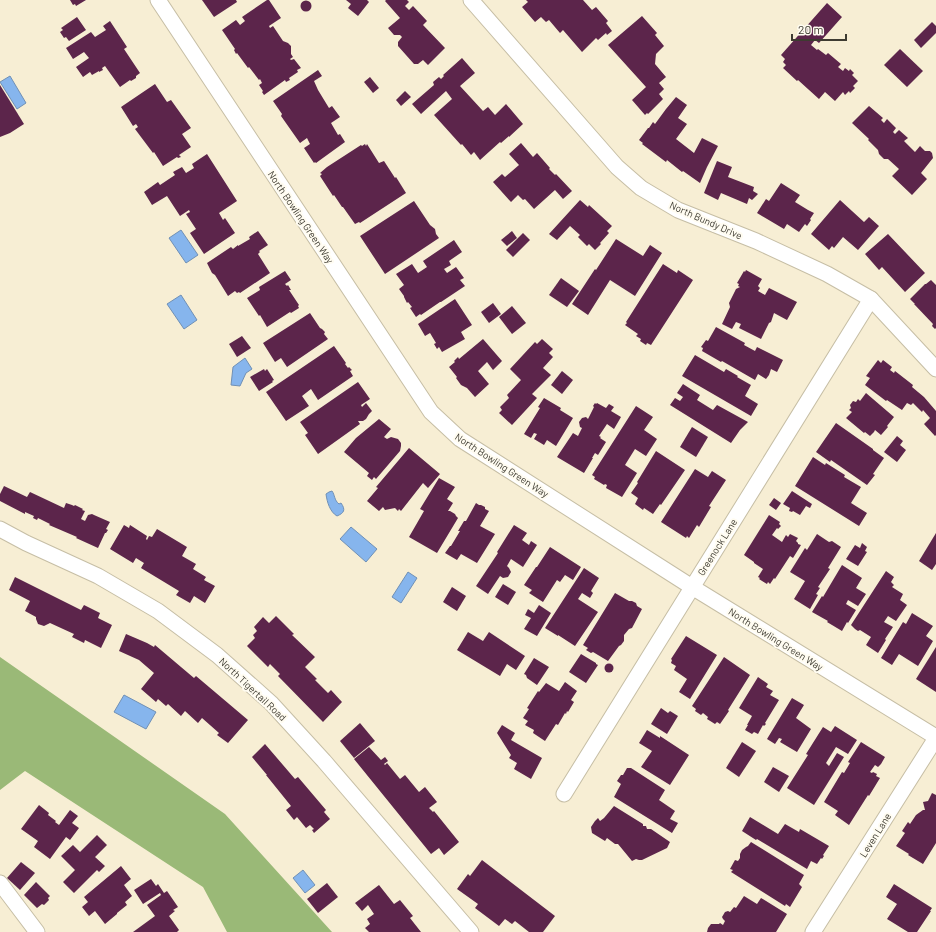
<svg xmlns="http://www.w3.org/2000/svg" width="936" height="932" viewBox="0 0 936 932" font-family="Barlow,sans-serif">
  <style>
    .forest { fill: #9ab977 }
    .water { fill: #86b5ed; stroke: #7090b5 }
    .building { fill: #5c254b }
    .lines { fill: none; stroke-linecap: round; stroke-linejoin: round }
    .minor-casing { stroke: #c6bea5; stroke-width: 17 }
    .minor { stroke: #fff; stroke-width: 15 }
    .labels { text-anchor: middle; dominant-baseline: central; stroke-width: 4; stroke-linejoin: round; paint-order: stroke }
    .street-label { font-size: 10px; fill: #3e3b31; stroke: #fffcf1 }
  </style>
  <rect width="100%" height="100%" fill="#f7eed4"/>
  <path class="forest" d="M0,657L225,814L332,932H227L203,887L25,771L0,790Z"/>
  <g class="water">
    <path d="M10,76L26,103L17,109L0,82Z"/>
    <path d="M181,230L198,255L186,263L169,238Z"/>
    <path d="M181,295L197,320L184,329L167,304Z"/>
    <path d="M245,358L252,369L246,373L240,386L231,385L233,367Z"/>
    <path d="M332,491C335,495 334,500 339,504L341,503C346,510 344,513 337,516C330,512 327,502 326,494L329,492Z"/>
    <path d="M351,527L377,549L366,562L340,539Z"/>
    <path d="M408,572L417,578L401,603L392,597Z"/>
    <path d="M124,695L156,712L146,729L114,712Z"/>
    <path d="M303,870L315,885L305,893L293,878Z"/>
  </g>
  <g class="building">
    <path d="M70,0H86L76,6L75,4L73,5Z"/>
    <path d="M202,0H236L237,2L214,17Z"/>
    <path d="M267,0H269L281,18L269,26L270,28L273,26L283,41L288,43L291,46V54L293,57L290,59L291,60L294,59L301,68L297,70L298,72L289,78L290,80L286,82L285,80L264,95L262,92L263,91L259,85L262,83L260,79L259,80L249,67L248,68L237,53L236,54L234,50L235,49L222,30L236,20L240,25L245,21L242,17Z"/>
    <path d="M346,0H367L369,2L358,16L348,8L351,4Z"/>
    <path d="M386,0H407L409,2L405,6L409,10L413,6L427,21L423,25L445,48L428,65L423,60L418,64H414L398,46V42L402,37L400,35H394L388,28L400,18L385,1Z"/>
    <path d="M526,0H583L592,10L596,7L608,21L606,23L612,31L607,35L606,33L598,40L596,38L582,52L563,30L560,33L549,20L546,22L541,17L535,22L522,7L528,2Z"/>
    <circle cx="306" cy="6" r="5.5"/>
    <path d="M827,3L842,17L819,43L815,40L811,45L817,50L818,49L826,55L828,53L841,64L838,67L843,71L845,68L849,71L850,69L854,73L852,75L858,81L853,86L855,88L850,93L849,91L845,95L843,92L835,101L825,92L819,99L798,80L797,81L783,68L786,65L783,62L785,59L781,55Z"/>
    <path d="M642,16L657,33L655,35L664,46L656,54L655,64L666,77L659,83L664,89L659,94L663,99L648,114L647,113L645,115L632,100L646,87L608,45Z"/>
    <path d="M77,17L86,30L69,41L66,37L64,38L60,32L63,30L61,28Z"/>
    <path d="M110,21L127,47L124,49L140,73L136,76V78L131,81L130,80L120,87L105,66L102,68L103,70L99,72V71L92,75L90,72L83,77L76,67L89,58L84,52L73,59L66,48L91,32L95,37L106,30L103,26Z"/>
    <path d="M932,22L936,26V33L921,48L914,40Z"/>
    <path d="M900,49L923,71L907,87L884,65Z"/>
    <path d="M462,58L475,73L460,86L483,111L488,107L495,115L506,104L523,124L509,137V136L501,143L500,142L480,160L474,152L471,155L462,144L461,145L434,115L452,99L446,91L421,114L412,104L434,85L433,82L439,77L441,79L444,76L443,75Z"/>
    <path d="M318,70L322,76L314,81L318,90L329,108L332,106L340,117L331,123L338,135L340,134L345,142L316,163L315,162L314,163L304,148L310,144L307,138L300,143L281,116L282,114L273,101Z"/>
    <path d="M370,77L379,88L373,93L364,82Z"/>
    <path d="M155,84L167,102L171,100L191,128L182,134L191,147L179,155L181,157L178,158L177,157L163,166L154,152L153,153L135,129L138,127L136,124L133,126L121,107Z"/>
    <path d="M0,85L24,124L10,133L0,137Z"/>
    <path d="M405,91L411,97L401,106L396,100Z"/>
    <path d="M676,97L687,105L678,118L687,124L676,139L694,153L702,138L718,146L707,167L700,183L683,171L682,172L667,160L666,162L642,144L643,143L639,140L648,128H649L653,122L655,124L666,109Z"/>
    <path d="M869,106L883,118L881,120L884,123L887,119L896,128L893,132L895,134L899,130L908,138L904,141L915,152L920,146L925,151H930L932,153L933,158L921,173L927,179L912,195L892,176L899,169L888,159H884L879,154L878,150L868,140L869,139L852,123Z"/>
    <path d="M521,143L533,157L537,153L550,168L549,169L555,175L556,174L572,191L563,199L555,190L534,209L525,199L523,200L518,195L511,202L493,182L502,174L505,177L519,165L509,154Z"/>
    <path d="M365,144L366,146L367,144L379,163L384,161L395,178L396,177L406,193L360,223L359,222L355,224L343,207H342L334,195L333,196L320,176L322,174L320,173L327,167L361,145L362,146Z"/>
    <path d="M207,154L237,201L219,213L223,220L225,218L235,233L204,254L190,233L196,229L186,214L190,212L189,210L180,216L167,196L152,205L144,192L158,182L160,185L175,175L173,172L182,167L186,173L194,168L192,164Z"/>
    <path d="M717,161L732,167L728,177L754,187L753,191L758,194L752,200L749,198L747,204L721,193L718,200L704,193Z"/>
    <path d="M781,183L800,195L795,202L808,210L814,213L810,219L811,220L807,226L805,224L799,232L787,224L784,229L757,213L766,199L769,201Z"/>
    <path d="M580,200L588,207L589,205L612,226L607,231L609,233L600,243L601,244L595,250L589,244L587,246L578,237L580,235L570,226L557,240L549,234Z"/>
    <path d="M840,200L864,222L869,217L879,226L858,250L843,237L834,248L832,246L829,250L811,234Z"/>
    <path d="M414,201L430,225L435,229L436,234L439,238L385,274L360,236Z"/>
    <path d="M258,231L268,245L259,251L260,252L258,254L270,273L240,293L239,292L237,293L235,291L228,296L215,275L212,273L207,263L231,247L233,249L238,245V246L250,239L249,237Z"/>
    <path d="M512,231L517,238L507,246L501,240Z"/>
    <path d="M523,233L530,240L513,257L506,250Z"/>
    <path d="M888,234L925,273L905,292L882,267L879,270L865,254Z"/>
    <path d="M616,239L643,256L650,245L662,253L635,296L610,280L588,315L572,304L595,269L596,270Z"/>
    <path d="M454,240L462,252L449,261L451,265L444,269L447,273L456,267L464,278L460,280L465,286L441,302H440L421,315L420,314L416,317L410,308L412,307L408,302L407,303L404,297V296L399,289L404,285L396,274L412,264L418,273L427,267L423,261Z"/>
    <path d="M663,264L677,273L678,270L693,280L651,345L647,343L646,345L640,341L641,339L636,336L638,334L625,325L627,323L626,322Z"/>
    <path d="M746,270L762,279L758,286L760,288L758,291L765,295L769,288L797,302L787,320L774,313L771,322L769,323L761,339L739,328L741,324L736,322L732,329L722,324L730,307L729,303L736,289L740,287L738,286L739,284L737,283L744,271L745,272Z"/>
    <path d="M285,271L291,280L285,284L287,286L288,285L291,290H289L299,305L298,306L299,308L291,313L290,312L267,327L260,315L259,316L247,298L260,290L259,287Z"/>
    <path d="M561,278L579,291L567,307L549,295Z"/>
    <path d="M931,280L936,285V328L935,329L932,326L933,324L914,304H915L910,299L925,284H926Z"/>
    <path d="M455,299L472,325L461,332L465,339L442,352L439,347L437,349L434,344L436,343L430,333L425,336L418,324Z"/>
    <path d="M493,303L501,314L489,323L481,312Z"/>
    <path d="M512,306L526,323L512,334L499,317Z"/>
    <path d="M310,313L320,328L322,329L325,332L324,334L328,339L287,367L281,358L275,362L263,343Z"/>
    <path d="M716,327L745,343L744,345L755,351L757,347L783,360L777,372L771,369L769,375L766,379L758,374L755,380L722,361L721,362L702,351L703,348L701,347L706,340L708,341Z"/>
    <path d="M242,336L251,348L237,357L229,344Z"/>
    <path d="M483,339L502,361L493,370L487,362L478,371L489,384L475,397L467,388L461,385L456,378L457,377L449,367L455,362L454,361L458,357L459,359Z"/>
    <path d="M542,339L553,349L549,353L553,357L543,368L551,375L532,394L537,398L512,425L499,413L502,410L500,407L509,398L507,395L521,380L510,369L535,342L537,344Z"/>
    <path d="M334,346L346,363L345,364L348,368L349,367L352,370L350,371L353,376L318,400L311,389L302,396L309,406L286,421L266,392Z"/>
    <path d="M695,355L724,372L726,369L738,376L737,377L751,385L745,396L758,404L751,416L682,376Z"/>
    <path d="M878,360L881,363L883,360L892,367L890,370L894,373L895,371L913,385L912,387L924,397L936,411V435L935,436L924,424L930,418L923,410L922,412L913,403L911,405L907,403L902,410L887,400L886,401L865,385L870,378L866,376Z"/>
    <path d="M264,369L265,371L267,369L274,380L272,381L273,382L259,391L250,377Z"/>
    <path d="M562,371L573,380L562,394L551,385Z"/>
    <path d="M358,382L370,399L361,405L362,407L366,403L372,411L369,414L366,419L363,421H358L360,424L318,454L305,435L308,433L300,422Z"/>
    <path d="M683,384L700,395L697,400L713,410L717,405L748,422L740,430L731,443L670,405L675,398L680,401L683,397L677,393Z"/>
    <path d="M866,393L894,417L887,426L888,427L881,435L875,430L874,432L870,436L865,432L864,433L846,418L852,412L849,410L851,408L850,405L853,401L856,402L858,399L860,401Z"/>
    <path d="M544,398L561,408L560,410L573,418L556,446L547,440L544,445L534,439L537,434L534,433L531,438L524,434L540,408L538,407Z"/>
    <path d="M595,403L596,404L597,403L606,408L609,404L614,407L611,411L621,417L614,429L607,424L599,436L601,437L600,438L606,442L598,455L595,453L592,458H593L584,473L557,457L573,433L578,436L582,428L580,427L579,422L582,418L586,417L588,419L594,407L593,406Z"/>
    <path d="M636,406L653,417L644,430L657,439L646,456L635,449L625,465L637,473L622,497L606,488L607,485L605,484L604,485L594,479L595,477L592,475Z"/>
    <path d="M379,419L391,429L384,437L387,439L391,437L398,439L401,443V446L400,451L376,479L374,477L372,480L367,476L369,473L344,452L356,438Z"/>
    <path d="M836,423L873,449V450L884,458L873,474L875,475L867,485L831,460L830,462L816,452Z"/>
    <path d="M692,427L708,437L696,457L680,447Z"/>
    <path d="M897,436L903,441L900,445L906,450L897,462L884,452Z"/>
    <path d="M409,448L440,474L428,488L423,483L401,511L399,509L398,511L395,508L385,510L383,507L379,511L367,501L378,488L376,487Z"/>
    <path d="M656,451L685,470L661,505L660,504L653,514L644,508L643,510L635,504L638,498L631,493L638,483L637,482Z"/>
    <path d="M813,457L825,465L826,463L845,475L844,477L861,487L851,503L867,513L859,526L795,486Z"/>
    <path d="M695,469L708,477L712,471L726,480L709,506L711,507L699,527L697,525L689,538L687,536L686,538L661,522Z"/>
    <path d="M439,478L455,487L447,499L453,503L448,511H450L455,514L456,516L458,518L437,553L409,537L424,511L420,509Z"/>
    <path d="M4,486L27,497L30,492L64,508L66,503L72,505L74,506L75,505L83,509L82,510L85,511L81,519L85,521L88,515L92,514L94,515L110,522L106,529L108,530L106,533H105L98,548L76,538L77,537L49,525L50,524L38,518L37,520L33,518L34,516L25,512V514L0,501V494Z"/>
    <path d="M792,491L812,504L810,508L806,506L800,515L793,511L792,512L789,511L790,508L783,504Z"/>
    <path d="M774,498L781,503L776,510L769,505Z"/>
    <path d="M476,503L479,505H481L485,507V509L489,511L480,526L495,534L477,563L461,554L457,560L445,553L450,546H451L460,531H458L464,521H466Z"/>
    <path d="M769,515L780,522L779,524L781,526L778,529L777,528L772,535L782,542L786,535L788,537L790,534L798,538L796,541L798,543V544L801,545L793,558L790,556L775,579L774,578L770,584L768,582L767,584L759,579L760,578L758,577L763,569L754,563V562L744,555Z"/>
    <path d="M124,525L129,528L130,525L147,536L146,539L147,540L149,536L152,537L157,529L187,547L182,556L196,564L193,569L206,577L204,580L215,586L205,603L194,596L190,603L176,595L179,591L141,568L144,563L136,558L133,563L110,549Z"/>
    <path d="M514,525L527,533L522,540L529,545L531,541L537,545L523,567L511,559L507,566L509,568L511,572L508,577L503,578L500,576L488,594L476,586L498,553L497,552Z"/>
    <path d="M936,533V564L932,570L919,561Z"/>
    <path d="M817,534L829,542L832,541L841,547L828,568L830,569L818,587L820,588L816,594L818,595L810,609L794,599L805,581L790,572L805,548L807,550Z"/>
    <path d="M862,543L867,547L865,551L867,552L858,566L846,559L855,545L860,548Z"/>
    <path d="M550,547L581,567L573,580L565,575L560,582L557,580L543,602L529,593L532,590L524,585L536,567H537Z"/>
    <path d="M842,565L862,578L856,588L866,594L858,606L848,600L846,604L856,610L848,623L847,622L842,631L827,622L828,621L812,612L822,596L823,597Z"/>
    <path d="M584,568L599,578L591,591L593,593L590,598L582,593L578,599L598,612L575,646L558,635V636L545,628Z"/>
    <path d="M886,571L894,577L891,582L894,585L892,587L903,594L900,600L907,605L896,621L888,616L884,622L893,627L885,639L886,640L878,653L866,645L871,637L860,630L858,631L855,629L851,625Z"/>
    <path d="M15,577L81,610L84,605L100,613L98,618L112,625L101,648L85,640L84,643L72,637L74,634L50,623L44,626L38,624L36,619V617L25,611L30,601L9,590Z"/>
    <path d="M503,584L516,592L508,605L495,597Z"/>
    <path d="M452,587L466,596L457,611L443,602Z"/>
    <path d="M615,593L629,601H632L636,603L637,606L642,609L632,628L629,629L624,635V641L621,645L619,646L608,661L593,652L591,653L586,650L588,648L583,645Z"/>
    <path d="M539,605L551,613L537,636L524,629L531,618L525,615L528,609L534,613Z"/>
    <path d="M912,613L933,626L926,636L933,641L918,666L899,654L892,665L881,658L903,622L906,624Z"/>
    <path d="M276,616L294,634L292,635L315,657L305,667L317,679L315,680L328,693L331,690L342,702L323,722L278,676L280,674L270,664L268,667L247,646L255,638L253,635L257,631L254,627L263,617L269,623Z"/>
    <path d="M468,632L483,641L489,632L525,656L516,670L507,664L500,676L457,650Z"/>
    <path d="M126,634L147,643L154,647L155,645L194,678L196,676L248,720L228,743L217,735L219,733L202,718L198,723L185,711L181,716L168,704L166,706L158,699L156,702L141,689L154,673L139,660L119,651Z"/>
    <path d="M686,636L717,655L690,699L679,692L687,679L674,670L676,666L671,663L672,660L671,659Z"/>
    <path d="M936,647V692L916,679Z"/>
    <path d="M581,654L596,663V664L598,665L586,683L569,672Z"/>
    <path d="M724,657L750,675L728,710L729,711L720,724L717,722L715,724L707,719L708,717L703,713L701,715L695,711L696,709L692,706Z"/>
    <path d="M534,658L549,667L537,685L527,678L526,675L524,674Z"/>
    <circle cx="609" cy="668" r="4.5"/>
    <path d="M758,677L768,684L766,687L773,691L770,695L779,700L765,723L766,724L764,726L763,725L758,734L754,732L752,734L745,730L748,725H747L752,716L739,708Z"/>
    <path d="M565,682L577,691L571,700L574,702L568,712L567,711L566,714L565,713L558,725L556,724L545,741L533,733L534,730L525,725L528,721L523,718L529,709L527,708L538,691L539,692L546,683L559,691Z"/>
    <path d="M792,698L804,705L796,718L811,729L797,752L780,742L782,739L779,738L775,744L767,739Z"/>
    <path d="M661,708L668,713L670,711L678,716L667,734L651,724Z"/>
    <path d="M360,723L375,741L354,758L340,741Z"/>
    <path d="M502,725L515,733L511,740L542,758L531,779L514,769L517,763L509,758L511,755L497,733Z"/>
    <path d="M835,726L857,740L848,754L836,747L826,763L829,766L837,753L844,757L814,805L787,788L808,755L806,754L823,727L831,732Z"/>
    <path d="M647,730L660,738V736L689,755L670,785L641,767L652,751L639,743Z"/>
    <path d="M742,742L756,751L739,777L726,768Z"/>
    <path d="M861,742L885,757L881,764L878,767L875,765L870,772L872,773L873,772L877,774L876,776L880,778L869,796L868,795L849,825L835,815L838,811L824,802L842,772L844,773L850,763L848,762Z"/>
    <path d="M265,744L295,779L298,777L326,810L324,812L330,819L314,833L312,830L314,829L310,825L306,828L297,817L294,820L286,810L291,806L266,775H267L252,757Z"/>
    <path d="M369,747L381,760L385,757L388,761L384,764L385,765L387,763L400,779L405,775L419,792L425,787L437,802L429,808L433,812L434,811L459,842L444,855L439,848L431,854L354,759Z"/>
    <path d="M773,767L789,776L779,792L764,782Z"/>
    <path d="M627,768H631L665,790L659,800L675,811L670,819L678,823L672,833L614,797L621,784L617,781L621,775H623Z"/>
    <path d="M932,793L936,795V843L923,864L908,855L909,854L896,846L905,833L902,831L908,822L910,824L916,815L923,810H925L923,802L928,801Z"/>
    <path d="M39,805L49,813L48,815L56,821L55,822L59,825L70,810L78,816L72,823L79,828L70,840L66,837L50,859L34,847L38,841L21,829Z"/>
    <path d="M614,806L643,824V826H646L647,829H651L670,842L667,848L642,860H639L636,859L632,861L618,844H615L607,838L605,841L592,833L591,827L595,821L598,818L600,821L604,818Z"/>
    <path d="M750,817L778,834L785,824L799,832L800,829L829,846L823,855L824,856L822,859L821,858L817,864L811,861L807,869L757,839L756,840L742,831Z"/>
    <path d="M97,835L107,845L95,857L105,866L99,872L97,870L74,893L63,882L75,870L61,856L73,845L80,852Z"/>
    <path d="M751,842L804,875L799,884L802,887L790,907L786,904L785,906L731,872L733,870L730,869L735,860L738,861L740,858V854L742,850L746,847L748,846Z"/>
    <path d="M482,860L555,916L543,932H529L515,921L512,924L505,919L499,926L475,908L478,904L457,889L468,874L470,876Z"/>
    <path d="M21,862L35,873L20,890L7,878Z"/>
    <path d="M121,866L131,879L124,885L132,896L125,902L127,905L117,913V914L105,924L95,911L89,916L82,907L88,902L84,897Z"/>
    <path d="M151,879L156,886L158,884L164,893L167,891L178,907L173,910L175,911L169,916L179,930L177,932H133L155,916L147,905L161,895L160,893L143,904L134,890Z"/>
    <path d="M36,882L50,896L48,898L49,900L44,905L42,904L37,908L24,895Z"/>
    <path d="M327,883L338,897L318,913L307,899Z"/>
    <path d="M894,884L932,908L930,911H931L917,932H908L887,919L897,904L886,897Z"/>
    <path d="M379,885L394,904L400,900L413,916L410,918L421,932H369L365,928L370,924L367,919L374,914L368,905L362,911L355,903Z"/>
    <path d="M744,896L757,904L761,898L787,914L776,932H707L708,928L711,924H719L720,923L723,925L725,921L723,919L722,917L725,912L728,911L730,912L734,907L736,908Z"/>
  </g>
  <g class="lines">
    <defs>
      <g id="minor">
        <path d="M158,0L431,412L460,439L692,587L936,737"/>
        <path d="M471,0L617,167L641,188L678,210L756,241L827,274L871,299L936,369"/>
        <path d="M0,529L26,543L98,576L158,611L217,655L271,703L324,761L471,932"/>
        <path d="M564,794L871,299"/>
        <path d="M0,883L37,932"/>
        <path d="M813,932L936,738"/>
      </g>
    </defs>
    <use href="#minor" class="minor-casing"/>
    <use href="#minor" class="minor"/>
  </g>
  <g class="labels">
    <g class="street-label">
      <text transform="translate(301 217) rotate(56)">North Bowling Green Way</text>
      <text transform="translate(706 220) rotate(24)">North Bundy Drive</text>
      <text transform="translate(502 465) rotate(33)">North Bowling Green Way</text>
      <text transform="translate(717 547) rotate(-58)">Greenock Lane</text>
      <text transform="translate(776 639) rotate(32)">North Bowling Green Way</text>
      <text transform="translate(253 689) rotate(43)">North Tigertail Road</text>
      <text transform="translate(875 835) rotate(-58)">Leven Lane</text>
    </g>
  </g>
  <path d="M792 34v6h54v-6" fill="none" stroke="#3e3b31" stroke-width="2"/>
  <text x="798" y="34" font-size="12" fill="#3e3b31" stroke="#fffcf1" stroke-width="3" paint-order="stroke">20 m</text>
</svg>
